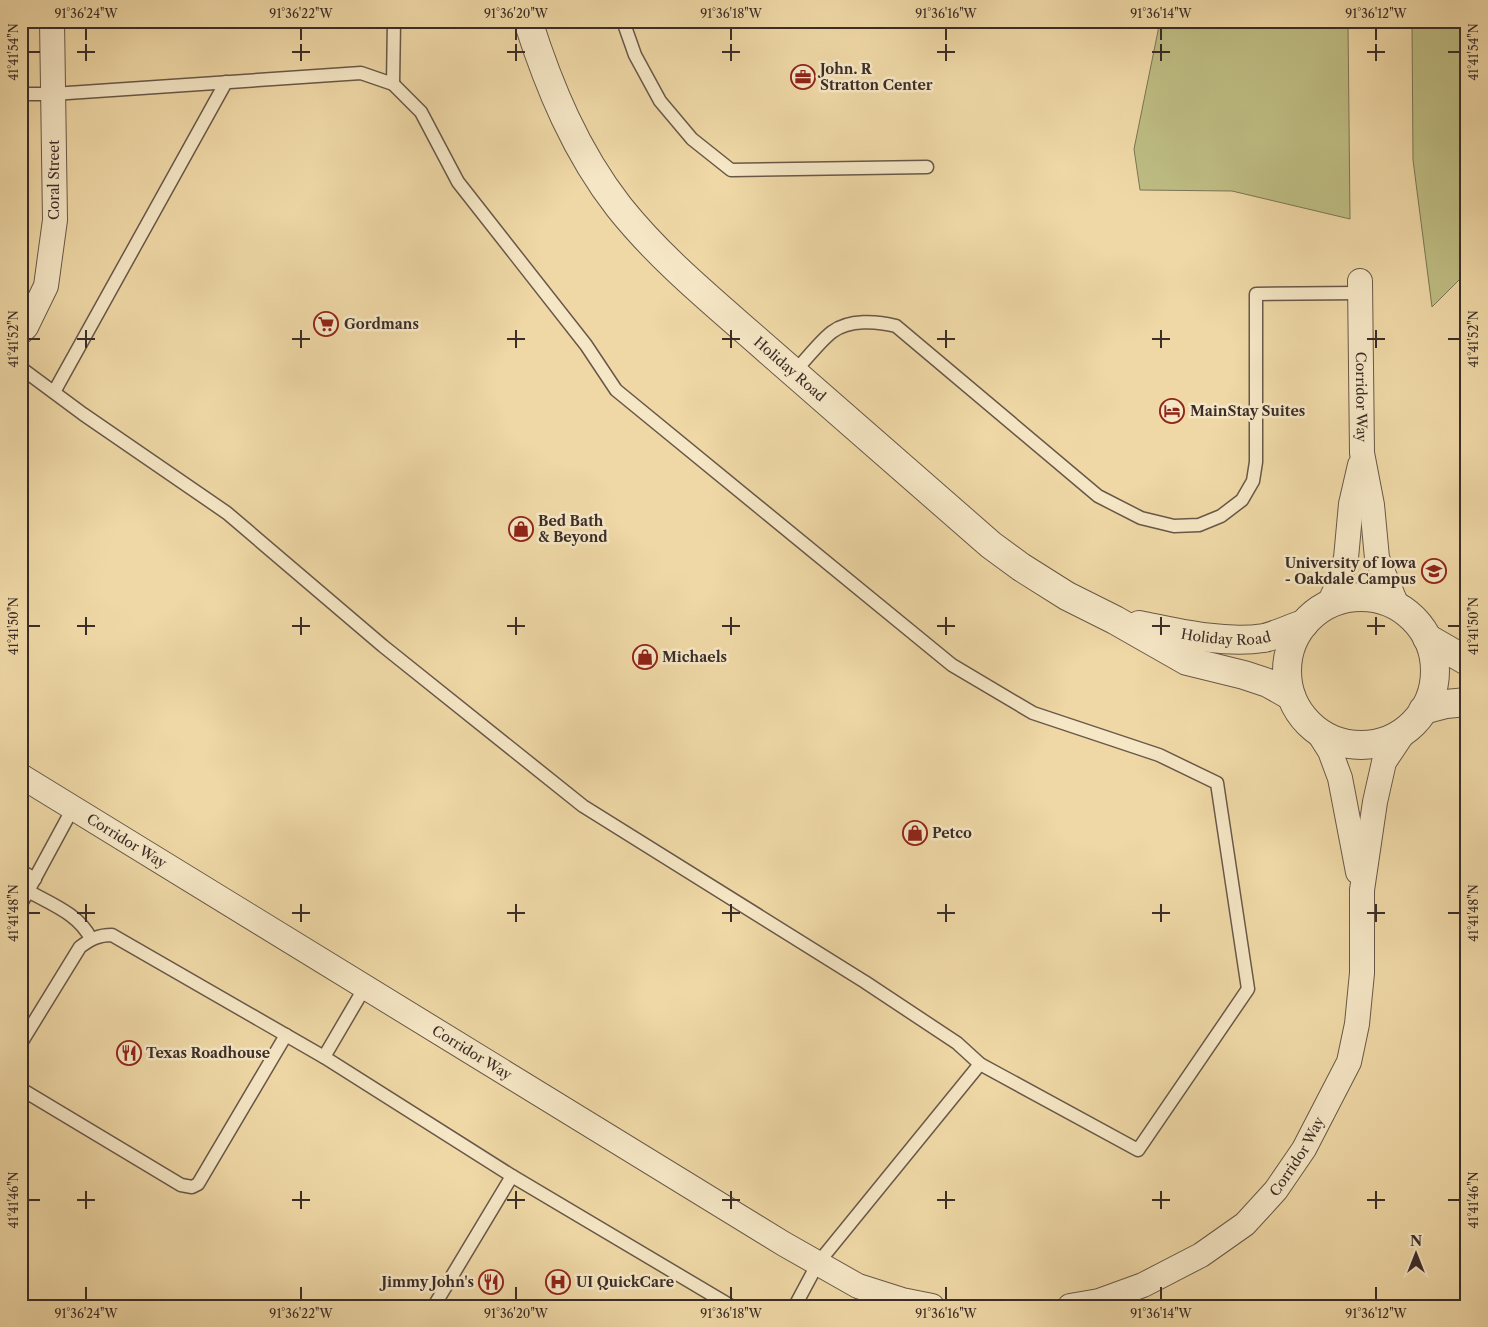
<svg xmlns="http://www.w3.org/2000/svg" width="1488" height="1327" viewBox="0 0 1488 1327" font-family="'Libre Caslon Text',serif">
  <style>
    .green { fill: #bebd83; stroke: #7c7556 }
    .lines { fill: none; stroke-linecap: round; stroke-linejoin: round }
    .service-casing { stroke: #685848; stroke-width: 15 }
    .minor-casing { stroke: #685848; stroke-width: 26 }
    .tertiary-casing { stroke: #685848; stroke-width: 30 }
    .service { stroke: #f5e6c5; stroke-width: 12 }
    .minor { stroke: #f5e6c5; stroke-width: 24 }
    .tertiary { stroke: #f5e6c5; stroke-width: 28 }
    .ticks { fill: none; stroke: #3b2d28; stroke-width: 2 }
    .labels { text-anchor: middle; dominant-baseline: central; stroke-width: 5; stroke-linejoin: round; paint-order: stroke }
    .poi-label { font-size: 14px; font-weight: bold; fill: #3b2d28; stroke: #f5e6c5; text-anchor: start }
    .street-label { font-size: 14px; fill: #3b2d28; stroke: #f5e6c5 }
    .neatline { fill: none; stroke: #3b2d28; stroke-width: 2 }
    .ticks-label { font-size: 12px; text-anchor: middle; fill: #3b2d28 }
  </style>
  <rect width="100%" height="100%" fill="#efd8a6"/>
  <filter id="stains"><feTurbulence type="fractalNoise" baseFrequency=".004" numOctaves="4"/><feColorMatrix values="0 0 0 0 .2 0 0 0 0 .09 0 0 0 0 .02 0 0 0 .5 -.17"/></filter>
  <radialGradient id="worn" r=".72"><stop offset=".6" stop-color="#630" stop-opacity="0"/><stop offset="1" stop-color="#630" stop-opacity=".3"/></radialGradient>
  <g class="green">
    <path d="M1160,21H1348L1350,219L1232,191L1140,190L1134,149Z"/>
    <path d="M1412,21H1467V272L1432,307L1413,160Z"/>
  </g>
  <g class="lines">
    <defs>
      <g id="service">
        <path d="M623,21L635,55L660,101L692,139L731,170L927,167"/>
        <path d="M393,84L394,21"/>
        <path d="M21,94H53L361,73L393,84L421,112L458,182L586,345L616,390L952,665L1033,713L1159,755L1217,783L1248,989L1138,1150L980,1064"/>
        <path d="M21,368L83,414L227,513L383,646L583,806L865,982L957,1043L980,1064L818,1263L795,1306"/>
        <path d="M794,372C805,361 820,341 832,332C849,319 877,321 896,326L1098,496L1141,518L1174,526L1199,525L1221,516L1242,500L1253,481L1256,462V294L1360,293"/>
        <path d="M54,392L226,82"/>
        <path d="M21,871L35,879"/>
        <path d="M28,891C51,904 79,914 91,939"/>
        <path d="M21,904L73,808"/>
        <path d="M365,987L324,1057L512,1176L731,1306"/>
        <path d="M21,1043L80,947C91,939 98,935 112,935L324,1057"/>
        <path d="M21,1089L181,1185L192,1187L198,1184L286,1035"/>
        <path d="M434,1306L512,1176"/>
      </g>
      <g id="minor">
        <path id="s1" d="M1360,281L1362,453L1372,505L1377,558L1398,608"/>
        <path d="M21,332L26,327L46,286L55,220L52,21"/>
        <path d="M1328,606L1337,586L1346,558L1351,504L1360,465"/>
        <path d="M1316,729L1330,751L1340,778L1358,872"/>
        <path id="s2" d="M21,776L784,1244L858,1286L902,1300L932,1306"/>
        <path id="s3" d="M1070,1306L1099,1301L1143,1285L1201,1255L1245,1224L1276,1190L1304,1149L1349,1062L1357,1024L1362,973V890L1375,802L1384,762L1406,729"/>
      </g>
      <g id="tertiary">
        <path id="s4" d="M528,21C549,87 576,152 619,207C662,261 717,305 769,351C843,415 917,480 991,545L1021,567L1067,596L1115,620L1187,661L1244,675L1268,683L1291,696"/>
        <circle cx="1361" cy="671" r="74"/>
        <path id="s5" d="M1139,625C1178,633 1224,644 1264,638C1277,635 1291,628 1304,624"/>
        <path d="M1427,638L1467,661"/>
        <path d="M1423,710L1446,704L1467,702"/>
      </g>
    </defs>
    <use href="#service" class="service-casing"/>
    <use href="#minor" class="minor-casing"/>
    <use href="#tertiary" class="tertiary-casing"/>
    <use href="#service" class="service"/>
    <use href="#minor" class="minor"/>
    <use href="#tertiary" class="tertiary"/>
  </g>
  <path class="ticks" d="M86,28V40M301,28V40M516,28V40M731,28V40M946,28V40M1161,28V40M1376,28V40M86,44V61M301,44V61M516,44V61M731,44V61M946,44V61M1161,44V61M1376,44V61M28,52H40M77,52H95M292,52H310M507,52H525M722,52H740M937,52H955M1152,52H1170M1367,52H1385M1448,52H1460M86,330V348M301,330V348M516,330V348M731,330V348M946,330V348M1161,330V348M1376,330V348M28,339H40M77,339H95M292,339H310M507,339H525M722,339H740M937,339H955M1152,339H1170M1367,339H1385M1448,339H1460M86,617V635M301,617V635M516,617V635M731,617V635M946,617V635M1161,617V635M1376,617V635M28,626H40M77,626H95M292,626H310M507,626H525M722,626H740M937,626H955M1152,626H1170M1367,626H1385M1448,626H1460M86,904V922M301,904V922M516,904V922M731,904V922M946,904V922M1161,904V922M1376,904V922M28,913H40M77,913H95M292,913H310M507,913H525M722,913H740M937,913H955M1152,913H1170M1367,913H1385M1448,913H1460M86,1191V1209M301,1191V1209M516,1191V1209M731,1191V1209M946,1191V1209M1161,1191V1209M1376,1191V1209M28,1200H40M77,1200H95M292,1200H310M507,1200H525M722,1200H740M937,1200H955M1152,1200H1170M1367,1200H1385M1448,1200H1460M86,1287V1300M301,1287V1300M516,1287V1300M731,1287V1300M946,1287V1300M1161,1287V1300M1376,1287V1300"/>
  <defs>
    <symbol id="office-ring" viewBox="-11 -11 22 22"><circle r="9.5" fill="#f5e6c5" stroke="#8f2418" stroke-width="1.5"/><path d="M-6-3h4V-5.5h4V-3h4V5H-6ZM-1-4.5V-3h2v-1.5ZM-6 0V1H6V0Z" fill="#8f2418"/></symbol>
    <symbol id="supermarket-ring" viewBox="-11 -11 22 22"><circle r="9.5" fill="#f5e6c5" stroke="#8f2418" stroke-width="1.5"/><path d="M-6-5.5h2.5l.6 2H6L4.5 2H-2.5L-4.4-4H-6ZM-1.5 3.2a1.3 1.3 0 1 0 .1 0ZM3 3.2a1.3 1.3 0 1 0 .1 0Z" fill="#8f2418"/></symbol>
    <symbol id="hotel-ring" viewBox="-11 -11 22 22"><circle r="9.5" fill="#f5e6c5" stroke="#8f2418" stroke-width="1.5"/><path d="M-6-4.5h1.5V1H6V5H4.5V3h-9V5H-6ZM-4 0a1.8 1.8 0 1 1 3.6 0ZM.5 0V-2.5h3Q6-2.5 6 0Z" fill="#8f2418"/></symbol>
    <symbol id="shop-ring" viewBox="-11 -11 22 22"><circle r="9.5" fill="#f5e6c5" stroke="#8f2418" stroke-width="1.5"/><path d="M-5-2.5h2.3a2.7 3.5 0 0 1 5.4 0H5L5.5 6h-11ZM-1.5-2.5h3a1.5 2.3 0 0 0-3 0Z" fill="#8f2418"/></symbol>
    <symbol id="university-ring" viewBox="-11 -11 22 22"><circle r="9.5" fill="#f5e6c5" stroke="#8f2418" stroke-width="1.5"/><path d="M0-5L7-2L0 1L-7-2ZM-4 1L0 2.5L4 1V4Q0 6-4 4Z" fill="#8f2418"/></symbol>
    <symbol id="restaurant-ring" viewBox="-11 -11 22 22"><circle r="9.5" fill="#f5e6c5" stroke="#8f2418" stroke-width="1.5"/><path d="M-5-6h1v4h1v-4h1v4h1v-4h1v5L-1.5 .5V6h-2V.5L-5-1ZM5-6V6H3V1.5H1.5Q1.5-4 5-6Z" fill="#8f2418"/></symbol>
    <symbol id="hospital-ring" viewBox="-11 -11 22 22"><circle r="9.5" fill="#f5e6c5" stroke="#8f2418" stroke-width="1.5"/><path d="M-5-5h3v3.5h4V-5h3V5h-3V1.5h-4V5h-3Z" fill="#8f2418"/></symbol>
  </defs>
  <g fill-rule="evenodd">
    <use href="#office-ring" x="789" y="63" width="28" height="28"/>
    <use href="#supermarket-ring" x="312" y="310" width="28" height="28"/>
    <use href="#hotel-ring" x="1158" y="397" width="28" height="28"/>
    <use href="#shop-ring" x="507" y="515" width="28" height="28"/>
    <use href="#university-ring" x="1420" y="557" width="28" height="28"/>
    <use href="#shop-ring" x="631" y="643" width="28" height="28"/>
    <use href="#shop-ring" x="901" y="819" width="28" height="28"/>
    <use href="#restaurant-ring" x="115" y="1039" width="28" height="28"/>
    <use href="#restaurant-ring" x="477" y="1268" width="28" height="28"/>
    <use href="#hospital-ring" x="544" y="1268" width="28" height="28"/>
  </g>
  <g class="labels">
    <g class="poi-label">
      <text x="820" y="69">John. R<tspan x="820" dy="16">Stratton Center</tspan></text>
      <text x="344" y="324">Gordmans</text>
      <text x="1190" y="411">MainStay Suites</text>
      <text x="538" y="521">Bed Bath<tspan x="538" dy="16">&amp; Beyond</tspan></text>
      <text x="1416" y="563" text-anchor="end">University of Iowa<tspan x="1416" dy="16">- Oakdale Campus</tspan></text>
      <text x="662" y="657">Michaels</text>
      <text x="932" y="833">Petco</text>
      <text x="146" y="1053">Texas Roadhouse</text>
      <text x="474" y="1282" text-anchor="end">Jimmy John's</text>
      <text x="576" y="1282">UI QuickCare</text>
    </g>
    <g class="street-label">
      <text transform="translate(54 180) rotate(-90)">Coral Street</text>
      <text stroke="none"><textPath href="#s4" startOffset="444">Holiday Road</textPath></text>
      <text stroke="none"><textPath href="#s1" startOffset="116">Corridor Way</textPath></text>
      <text stroke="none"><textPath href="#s5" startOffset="88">Holiday Road</textPath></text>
      <text stroke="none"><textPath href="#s2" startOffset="124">Corridor Way</textPath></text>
      <text stroke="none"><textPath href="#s2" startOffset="529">Corridor Way</textPath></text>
      <text stroke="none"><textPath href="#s3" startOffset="281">Corridor Way</textPath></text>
    </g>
  </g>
  <rect width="1488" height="1327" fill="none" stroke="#efd8a6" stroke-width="55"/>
  <g transform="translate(1416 1254)" stroke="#f5e6c5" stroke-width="4" paint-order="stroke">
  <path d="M0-4L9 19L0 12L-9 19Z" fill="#3b2d28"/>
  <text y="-8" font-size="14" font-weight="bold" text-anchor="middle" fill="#3b2d28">N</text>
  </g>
  <rect x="28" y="28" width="1432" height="1272" class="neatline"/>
  <g class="ticks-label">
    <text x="86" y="18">91°36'24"W</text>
    <text x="301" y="18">91°36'22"W</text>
    <text x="516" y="18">91°36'20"W</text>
    <text x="731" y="18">91°36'18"W</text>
    <text x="946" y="18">91°36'16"W</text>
    <text x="1161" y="18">91°36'14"W</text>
    <text x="1376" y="18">91°36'12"W</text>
    <text transform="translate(14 52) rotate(-90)" y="4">41°41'54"N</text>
    <text transform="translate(1474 52) rotate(-90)" y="4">41°41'54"N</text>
    <text transform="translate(14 339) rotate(-90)" y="4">41°41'52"N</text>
    <text transform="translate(1474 339) rotate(-90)" y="4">41°41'52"N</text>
    <text transform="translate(14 626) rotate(-90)" y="4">41°41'50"N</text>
    <text transform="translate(1474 626) rotate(-90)" y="4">41°41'50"N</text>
    <text transform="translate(14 913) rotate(-90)" y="4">41°41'48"N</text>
    <text transform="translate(1474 913) rotate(-90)" y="4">41°41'48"N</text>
    <text transform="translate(14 1200) rotate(-90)" y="4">41°41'46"N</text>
    <text transform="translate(1474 1200) rotate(-90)" y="4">41°41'46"N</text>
    <text x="86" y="1318">91°36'24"W</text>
    <text x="301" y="1318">91°36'22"W</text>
    <text x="516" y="1318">91°36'20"W</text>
    <text x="731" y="1318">91°36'18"W</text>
    <text x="946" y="1318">91°36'16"W</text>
    <text x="1161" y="1318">91°36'14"W</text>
    <text x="1376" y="1318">91°36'12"W</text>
  </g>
  <rect width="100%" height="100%" filter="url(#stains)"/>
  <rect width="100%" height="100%" fill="url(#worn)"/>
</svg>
